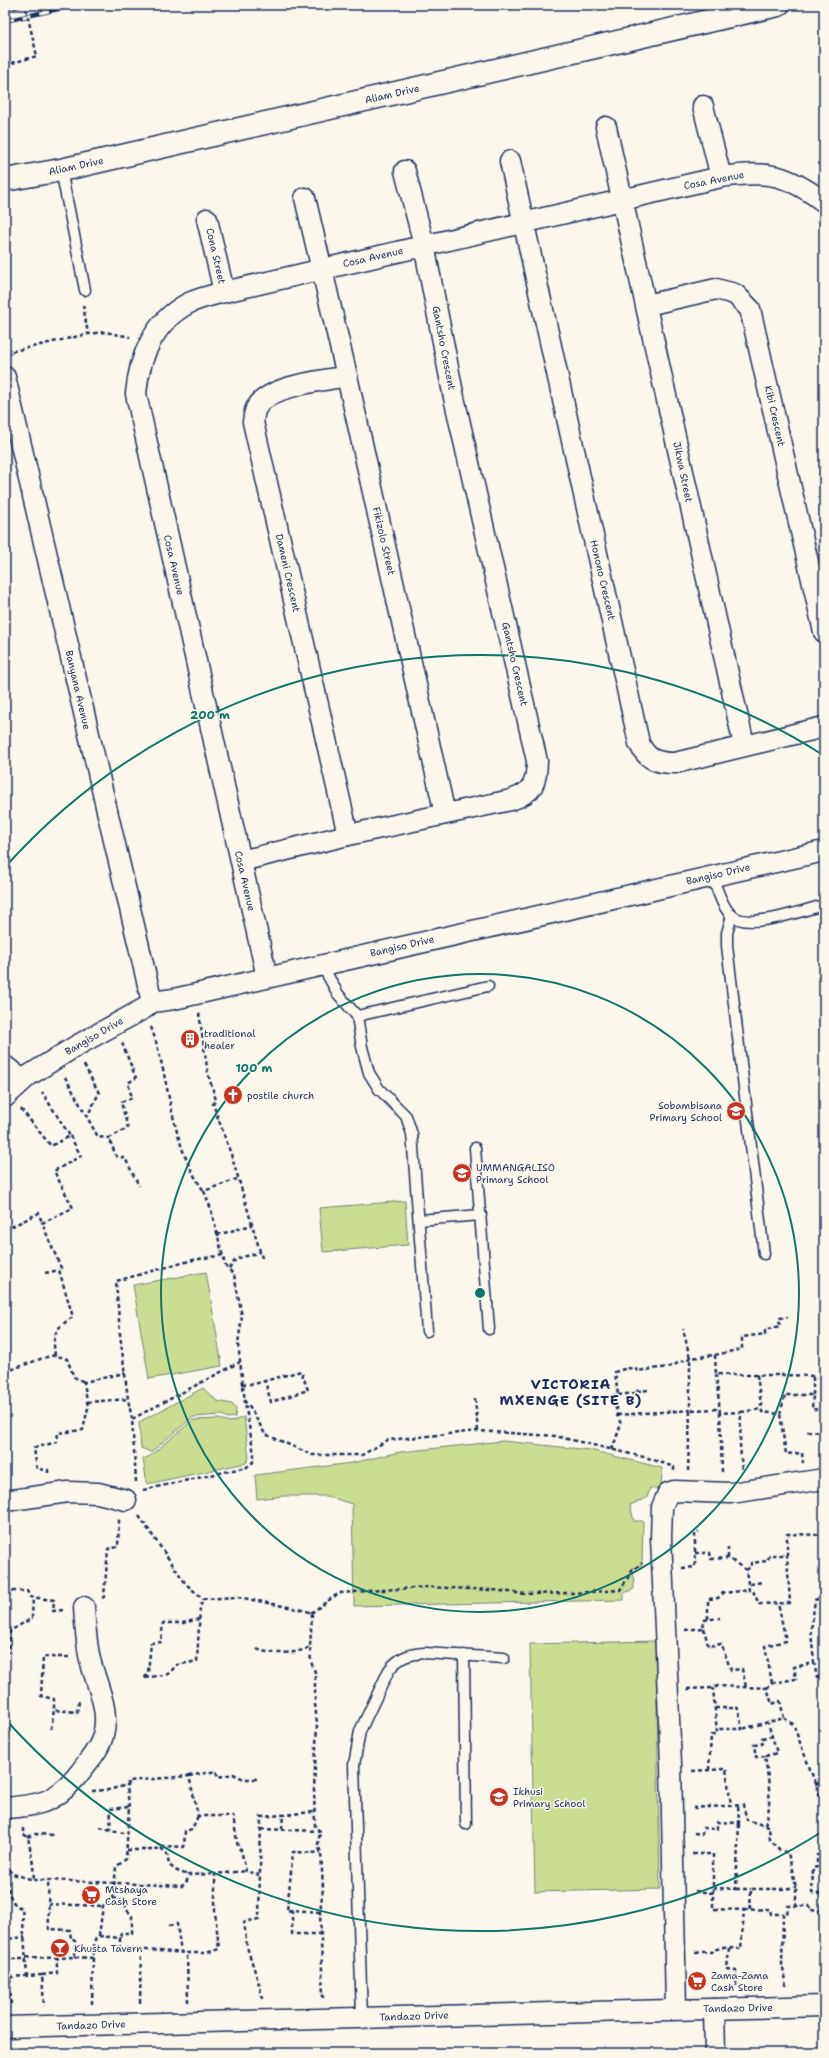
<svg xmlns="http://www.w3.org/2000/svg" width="829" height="2058" viewBox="0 0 829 2058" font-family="'Shantell Sans',sans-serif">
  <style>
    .green { fill: #cbdd92; stroke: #738678 }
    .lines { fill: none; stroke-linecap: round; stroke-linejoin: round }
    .service-casing { stroke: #1b2f5e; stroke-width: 13 }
    .minor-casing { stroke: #1b2f5e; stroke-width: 23 }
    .tertiary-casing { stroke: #1b2f5e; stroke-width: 25 }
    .path { stroke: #1b2f5e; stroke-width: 2.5; stroke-dasharray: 4 3; stroke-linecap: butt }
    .service { stroke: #fbf7ec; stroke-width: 10 }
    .minor { stroke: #fbf7ec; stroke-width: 20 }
    .tertiary { stroke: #fbf7ec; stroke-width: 22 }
    .rail-casing { stroke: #1b2f5e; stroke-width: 4.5 }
    .rail { stroke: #fbf7ec; stroke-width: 3; stroke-dasharray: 9; stroke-linecap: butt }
    .path-bridge { stroke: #1b2f5e; stroke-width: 2.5; stroke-dasharray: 4 3; stroke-linecap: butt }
    .ring { fill: none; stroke: #0f766e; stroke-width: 2 }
    .labels { text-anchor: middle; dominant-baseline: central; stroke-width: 3; stroke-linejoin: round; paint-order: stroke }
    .street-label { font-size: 10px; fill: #1b2f5e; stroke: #fbf7ec }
    .poi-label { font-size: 10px; fill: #1b2f5e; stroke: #fbf7ec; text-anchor: start }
    .district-label { font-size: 14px; font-weight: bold; letter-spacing: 1px; fill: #1b2f5e; stroke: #fbf7ec }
    .centre { fill: #0f766e; stroke: #fbf7ec; stroke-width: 2 }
    .ring-label { font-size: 12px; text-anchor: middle; font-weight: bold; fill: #0f766e; stroke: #fbf7ec; stroke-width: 3; stroke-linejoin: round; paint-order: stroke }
  </style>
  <rect width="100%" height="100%" fill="#fbf7ec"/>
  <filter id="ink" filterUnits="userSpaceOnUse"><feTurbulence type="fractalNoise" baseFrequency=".025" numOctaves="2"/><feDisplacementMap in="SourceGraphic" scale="8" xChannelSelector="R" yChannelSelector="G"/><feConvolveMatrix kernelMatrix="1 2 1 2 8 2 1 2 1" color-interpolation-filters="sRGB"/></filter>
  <g filter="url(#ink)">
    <g class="green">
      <path d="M405,1201L408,1245L323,1252L319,1208Z"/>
      <path d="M206,1272L222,1366L149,1379L133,1285Z"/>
      <path d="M203,1388L217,1401L232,1404L236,1409L235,1417L228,1418L222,1415L193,1417L151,1452L141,1448L139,1422Z"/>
      <path d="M244,1417L249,1458L246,1463L147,1484L143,1459L150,1456L193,1420L219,1419L230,1422Z"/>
      <path d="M503,1441L590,1450L662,1468L661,1490L650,1488L647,1498L630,1505L634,1521H643L642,1565L633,1568L634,1589L624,1593V1600L354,1606L352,1504L326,1496H284L257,1499L255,1475L352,1463L400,1452Z"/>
      <path d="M656,1641L660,1889L535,1892L530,1644Z"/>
    </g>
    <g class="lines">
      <defs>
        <g id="service">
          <path d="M61,170L85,290"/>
          <path d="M712,876C717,888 721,905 731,915C748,931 803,910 824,905"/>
          <path d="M732,915L727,933V946L764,1254"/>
          <path d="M322,965L338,994L357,1016L488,986"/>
          <path d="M357,1016L362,1047L369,1073L379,1089L406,1116L412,1134L427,1331"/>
          <path d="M475,1148L489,1329"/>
          <path d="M419,1220L481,1215"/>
          <path d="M464,1655L466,1824"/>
          <path d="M362,2018L354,1765L360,1731L389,1670C399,1657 409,1654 425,1653L504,1658"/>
        </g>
        <g id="minor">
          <path d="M703,106L721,177"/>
          <path d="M606,127L744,745"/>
          <path d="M510,161L639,743C647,760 657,763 675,763L824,727"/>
          <path d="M305,198L347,376L445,814"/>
          <path d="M207,219L224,292"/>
          <path d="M647,305L716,289L735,294L750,309L824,632"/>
          <path d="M347,376C323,381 270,385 257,407C254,410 254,417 253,422L348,835"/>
          <path d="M5,377L152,1002"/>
          <path d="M241,861L348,835L511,800C534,792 536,784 537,761L453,393L424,245L405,171"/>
          <path d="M267,977L136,394C139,357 154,321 189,303C199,298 213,295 224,292L721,177C767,170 787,174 824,202"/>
          <path d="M5,1066L22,1080"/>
          <path d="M5,1097L28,1076L76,1046L145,1008L152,1002L174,999L824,851"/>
          <path d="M5,1501L68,1492L98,1493L126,1500"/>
          <path d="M5,1808C43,1805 57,1802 81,1771C89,1760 100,1749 103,1735C111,1708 94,1681 89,1655C86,1639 85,1623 84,1607"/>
          <path d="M676,2009L671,1764L661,1538L662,1507L668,1493L674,1491L731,1493L824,1479"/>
          <path d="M714,2009L715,2053"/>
          <path d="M5,2027L824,2006"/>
        </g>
        <path id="tertiary" d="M5,180L61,170L778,5"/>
      </defs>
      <use href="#service" class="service-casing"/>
      <use href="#minor" class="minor-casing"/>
      <use href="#tertiary" class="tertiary-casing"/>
      <g class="path">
        <path d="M83,305L88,334"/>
        <path d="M5,353L88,334L105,332L130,337"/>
        <path d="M199,1013L208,1074L216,1100L213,1104L232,1157L262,1258"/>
        <path d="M151,1027C171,1081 169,1143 204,1191"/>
        <path d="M122,1043L136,1078L128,1083L132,1098L121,1102L128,1128L109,1138L116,1156L125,1158L139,1186"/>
        <path d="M84,1065L99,1093L87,1117"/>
        <path d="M65,1077L98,1137L109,1138"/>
        <path d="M21,1109L51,1146L70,1136L42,1092"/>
        <path d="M70,1136L81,1156L54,1171L73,1208L42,1223L61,1268L59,1270L73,1317C55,1328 52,1335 55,1355L67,1359L74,1377L84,1382"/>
        <path d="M237,1179L204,1191L211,1209L225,1265L234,1275L242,1316L238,1344L245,1402L250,1407L265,1434L312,1455H362L388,1440L478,1431L555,1436L648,1458L674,1467V1471"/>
        <path d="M5,1230L39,1213L42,1223"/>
        <path d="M217,1235L252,1225"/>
        <path d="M229,1269L236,1259L260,1252"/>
        <path d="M45,1273L59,1270"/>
        <path d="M765,1334V1330L780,1326L779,1318L788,1317"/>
        <path d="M715,1355L716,1374C748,1376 780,1374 812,1376L813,1378"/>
        <path d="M5,1372L43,1358L55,1355"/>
        <path d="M716,1374L720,1413"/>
        <path d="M757,1375L762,1412L780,1414L786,1454L802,1453L803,1463"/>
        <path d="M242,1384H254L301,1371L308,1390L271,1402L265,1381"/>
        <path d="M618,1395L637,1393V1391L649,1390"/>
        <path d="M813,1395V1378H824"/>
        <path d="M475,1399L478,1431"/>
        <path d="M87,1402L128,1399"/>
        <path d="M741,1412L761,1409"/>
        <path d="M780,1414L785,1395H813L812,1409L822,1410L824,1446"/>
        <path d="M617,1415L690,1410V1358L683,1329"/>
        <path d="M132,1419L240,1362"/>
        <path d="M807,1431L822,1432"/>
        <path d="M612,1450L621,1424L617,1415L614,1395H618L615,1372L627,1368L636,1369L637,1371L669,1367L690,1358L715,1355L742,1349V1337L765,1334V1336"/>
        <path d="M688,1471L690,1410L716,1409L720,1413"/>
        <path d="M722,1472L720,1413L741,1412L740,1444L742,1471"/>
        <path d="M48,1473V1470L37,1469L34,1448L57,1442L58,1433L83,1430L88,1408L84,1382L125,1373"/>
        <path d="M136,1482L132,1419L128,1399L120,1334L116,1281L193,1260L223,1255"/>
        <path d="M143,1490L247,1467L253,1462L254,1454L245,1403"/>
        <path d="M139,1516L186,1584L203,1599L238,1597L303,1610L312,1613L310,1647L311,1662L315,1672V1704L317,1724L314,1790L315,1827L320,1831L318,1845L321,1853L323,1888L320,1912L323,1998"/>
        <path d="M695,1553H710L711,1559L728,1558L746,1570L749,1590L753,1591L759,1604L790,1603L787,1555"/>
        <path d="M728,1558V1545"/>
        <path d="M682,1568L695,1567V1534L699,1532"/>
        <path d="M746,1570L751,1567V1563L767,1561L770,1555H787V1534L824,1535"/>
        <path d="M750,1584L763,1582"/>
        <path d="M5,1591H27L30,1597L54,1600L53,1611L63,1610"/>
        <path d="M102,1598L104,1597L108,1549L118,1547L119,1519"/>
        <path d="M311,1613L339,1593L427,1587L493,1590L525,1594L573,1593L620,1590L632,1571L642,1563"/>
        <path d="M708,1619V1599L718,1598L723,1593L749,1590"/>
        <path d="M704,1628L708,1646L721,1644L731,1670L742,1669L746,1687"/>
        <path d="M685,1630L704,1628L703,1620L720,1618"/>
        <path d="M257,1649C269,1655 298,1654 310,1647"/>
        <path d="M5,1652H8L10,1631L32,1618L33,1597"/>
        <path d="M69,1657H43L41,1696L54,1699V1710L77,1712L79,1702H82"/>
        <path d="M814,1663L811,1631L815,1600L824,1596"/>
        <path d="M145,1678L168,1674L177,1665L197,1661L200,1608L203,1599"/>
        <path d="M145,1678L148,1672L151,1643L161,1642L163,1623H183L199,1619"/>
        <path d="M772,1683L765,1646L786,1641L778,1603"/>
        <path d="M767,1688L772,1683L796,1679L794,1667L814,1663L817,1677L824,1676"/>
        <path d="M687,1689L713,1688L718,1686L767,1688L772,1704L780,1701L784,1718L742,1729"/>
        <path d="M715,1708H738L742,1729H717"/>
        <path d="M784,1718L793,1724L824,1806"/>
        <path d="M51,1729L54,1710"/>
        <path d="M765,1756L756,1757L754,1745L762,1744V1738L772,1736"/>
        <path d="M709,1770L711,1735L717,1733L713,1688"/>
        <path d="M692,1771L726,1769L731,1805"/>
        <path d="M189,1776L216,1771L218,1777L233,1774L244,1779H258"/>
        <path d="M815,1784L824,1781"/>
        <path d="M92,1791L108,1790L127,1785"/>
        <path d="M129,1807L127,1785L129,1781L189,1776L198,1816H233L238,1848L241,1850L246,1871L259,1875"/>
        <path d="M693,1808L743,1805L747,1820L769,1827L770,1840L780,1850L788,1853L796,1887V1906"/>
        <path d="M765,1825C773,1803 768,1778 765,1756L777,1753L768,1723"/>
        <path d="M100,1827L128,1834"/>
        <path d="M23,1828V1834L28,1837L33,1864L34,1880"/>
        <path d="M261,1829L319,1831"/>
        <path d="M282,1829L283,1814"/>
        <path d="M694,1833L702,1834L703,1828L717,1829V1822L739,1823L738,1805"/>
        <path d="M28,1837L35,1834L54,1835"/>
        <path d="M161,1848L167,1854L169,1865L177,1871L188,1875"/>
        <path d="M127,1850H154L165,1846L184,1847L185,1831L192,1829L198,1816"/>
        <path d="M692,1854H713V1893"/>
        <path d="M5,1863L13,1874L34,1880H48L182,1886L187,1881L188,1875L215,1874"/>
        <path d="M7,1867C8,1880 6,1904 22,1908L27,1976"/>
        <path d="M713,1888L736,1889L739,1823"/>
        <path d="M736,1889H751"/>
        <path d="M695,1891L713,1893V1909L744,1910L741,1949C732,1948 718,1946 711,1952H695"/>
        <path d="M113,1898L124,1901L127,1910L132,1916V1933H121L120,1938"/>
        <path d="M48,1904L103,1906"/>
        <path d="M750,1909L751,1889H784L796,1887"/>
        <path d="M292,1910L287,1911L293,1852L321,1853"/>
        <path d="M744,1910L770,1909L771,1914H783"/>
        <path d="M320,1912L292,1910V1934H320"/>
        <path d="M169,1926L177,1924L181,1953"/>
        <path d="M5,1928L6,1939L25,1937"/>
        <path d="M99,1936L120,1938V1948L187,1953"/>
        <path d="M729,1948L727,1969L736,1970V1987"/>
        <path d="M26,1957L57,1958"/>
        <path d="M75,1957L93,1958L95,1939L99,1936L103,1906L113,1898L116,1867L126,1859L129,1807L111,1809L110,1830"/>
        <path d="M5,1959H27"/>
        <path d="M42,1975L57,1973V1958L75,1957V1941L71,1939L70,1930L49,1929L48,1880"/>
        <path d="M5,1977H10L11,2006"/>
        <path d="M10,1977L42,1975L44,2006"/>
        <path d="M785,1986L786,1980L782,1966L783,1914H787L788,1906H810V1910L821,1911L822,1894L812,1893L813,1868L817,1867V1855H824"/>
        <path d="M262,1999L260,1987L247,1947L244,1922L259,1919L261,1817L313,1812"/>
        <path d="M188,2002L187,1953H206L219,1949L215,1912V1874L246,1871"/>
        <path d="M140,2003L141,1950"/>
        <path d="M92,2004L93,1958"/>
      </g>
      <use href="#service" class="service"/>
      <use href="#minor" class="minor"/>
      <use href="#tertiary" class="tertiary"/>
      <defs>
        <g id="rail">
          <path d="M5,9L22,5"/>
          <path d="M5,21L76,5"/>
        </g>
      </defs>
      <use href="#rail" class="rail-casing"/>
      <use href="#rail" class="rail"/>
      <path class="path-bridge" d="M5,65L37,56L25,5"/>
    </g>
  </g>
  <g class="ring">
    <circle cx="480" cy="1293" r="319"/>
    <path d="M823 1831A638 638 0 0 1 6 1720M6 866A638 638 0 0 1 823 755"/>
  </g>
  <defs>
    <symbol id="building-disc" viewBox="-11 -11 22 22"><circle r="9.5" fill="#c8321e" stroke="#fbf7ec"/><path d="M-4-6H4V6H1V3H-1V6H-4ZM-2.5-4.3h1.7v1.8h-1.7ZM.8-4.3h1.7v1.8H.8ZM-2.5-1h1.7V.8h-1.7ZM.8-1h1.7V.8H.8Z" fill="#fff"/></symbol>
    <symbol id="church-disc" viewBox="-11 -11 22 22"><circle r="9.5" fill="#c8321e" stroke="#fbf7ec"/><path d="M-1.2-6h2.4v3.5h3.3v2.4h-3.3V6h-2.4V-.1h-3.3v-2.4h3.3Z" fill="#fff"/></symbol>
    <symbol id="school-disc" viewBox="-11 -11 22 22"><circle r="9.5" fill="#c8321e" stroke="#fbf7ec"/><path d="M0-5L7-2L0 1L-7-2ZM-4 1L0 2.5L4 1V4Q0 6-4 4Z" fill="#fff"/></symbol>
    <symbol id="supermarket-disc" viewBox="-11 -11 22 22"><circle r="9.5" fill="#c8321e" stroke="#fbf7ec"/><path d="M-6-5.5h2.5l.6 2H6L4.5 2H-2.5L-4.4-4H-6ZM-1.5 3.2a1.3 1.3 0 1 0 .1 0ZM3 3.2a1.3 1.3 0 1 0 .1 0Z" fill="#fff"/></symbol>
    <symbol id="bar-disc" viewBox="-11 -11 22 22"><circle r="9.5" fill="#c8321e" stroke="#fbf7ec"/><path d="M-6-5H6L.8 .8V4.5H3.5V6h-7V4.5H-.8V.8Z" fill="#fff"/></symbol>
  </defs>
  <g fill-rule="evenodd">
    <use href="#building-disc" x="179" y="1028" width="22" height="22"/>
    <use href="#church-disc" x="222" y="1084" width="22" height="22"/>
    <use href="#school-disc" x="725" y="1100" width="22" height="22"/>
    <use href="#school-disc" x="451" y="1162" width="22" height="22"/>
    <use href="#school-disc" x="488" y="1786" width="22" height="22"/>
    <use href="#supermarket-disc" x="80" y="1884" width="22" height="22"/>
    <use href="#bar-disc" x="49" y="1937" width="22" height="22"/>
    <use href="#supermarket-disc" x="686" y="1970" width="22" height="22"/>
  </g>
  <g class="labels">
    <g class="street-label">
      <text transform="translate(392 94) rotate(-13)">Aliam Drive</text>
      <text transform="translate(76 166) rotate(-12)">Aliam Drive</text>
      <text transform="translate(714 180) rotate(-11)">Cosa Avenue</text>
      <text transform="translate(216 256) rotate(77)">Cona Street</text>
      <text transform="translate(373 257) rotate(-13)">Cosa Avenue</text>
      <text transform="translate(444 348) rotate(79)">Gantsho Crescent</text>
      <text transform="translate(775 416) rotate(77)">Kibi Crescent</text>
      <text transform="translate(683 472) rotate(78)">Jikwa Street</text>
      <text transform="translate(384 541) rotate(77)">Fikizolo Street</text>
      <text transform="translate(174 565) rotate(77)">Cosa Avenue</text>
      <text transform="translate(288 573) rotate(77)">Dameni Crescent</text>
      <text transform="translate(603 580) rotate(77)">Honono Crescent</text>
      <text transform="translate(515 664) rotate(77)">Gantsho Crescent</text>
      <text transform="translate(78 690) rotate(77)">Banyana Avenue</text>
      <text transform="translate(718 874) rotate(-13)">Bangiso Drive</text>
      <text transform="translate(245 881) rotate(77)">Cosa Avenue</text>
      <text transform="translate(402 946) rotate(-13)">Bangiso Drive</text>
      <text transform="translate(94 1036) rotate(-30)">Bangiso Drive</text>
      <text transform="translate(738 2008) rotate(-1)">Tandazo Drive</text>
      <text transform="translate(414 2016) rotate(-2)">Tandazo Drive</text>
      <text transform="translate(91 2025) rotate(-2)">Tandazo Drive</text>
    </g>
    <g class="poi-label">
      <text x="204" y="1033">traditional<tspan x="204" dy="12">healer</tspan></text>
      <text x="247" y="1095">postile church</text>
      <text x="722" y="1105" text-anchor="end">Sobambisana<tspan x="722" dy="12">Primary School</tspan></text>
      <text x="476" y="1167">UMMANGALISO<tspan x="476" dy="12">Primary School</tspan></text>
      <text x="513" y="1791">Ikhusi<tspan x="513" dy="12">Primary School</tspan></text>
      <text x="105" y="1889">Mtshaya<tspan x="105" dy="12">Cash Store</tspan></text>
      <text x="74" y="1948">Khusta Tavern</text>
      <text x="711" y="1975">Zama-Zama<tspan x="711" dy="12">Cash Store</tspan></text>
    </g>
    <g class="district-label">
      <text x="571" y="1384">VICTORIA<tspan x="571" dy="16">MXENGE (SITE B)</tspan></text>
    </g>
  </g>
  <circle cx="480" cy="1293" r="6" class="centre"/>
  <g class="ring-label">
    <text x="210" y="719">200 m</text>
    <text x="254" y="1072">100 m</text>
  </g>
  <rect width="829" height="2058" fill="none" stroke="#fbf7ec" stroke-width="20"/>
  <rect x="10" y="10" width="809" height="2038" fill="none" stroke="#1b2f5e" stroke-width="1.5" filter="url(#ink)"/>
</svg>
